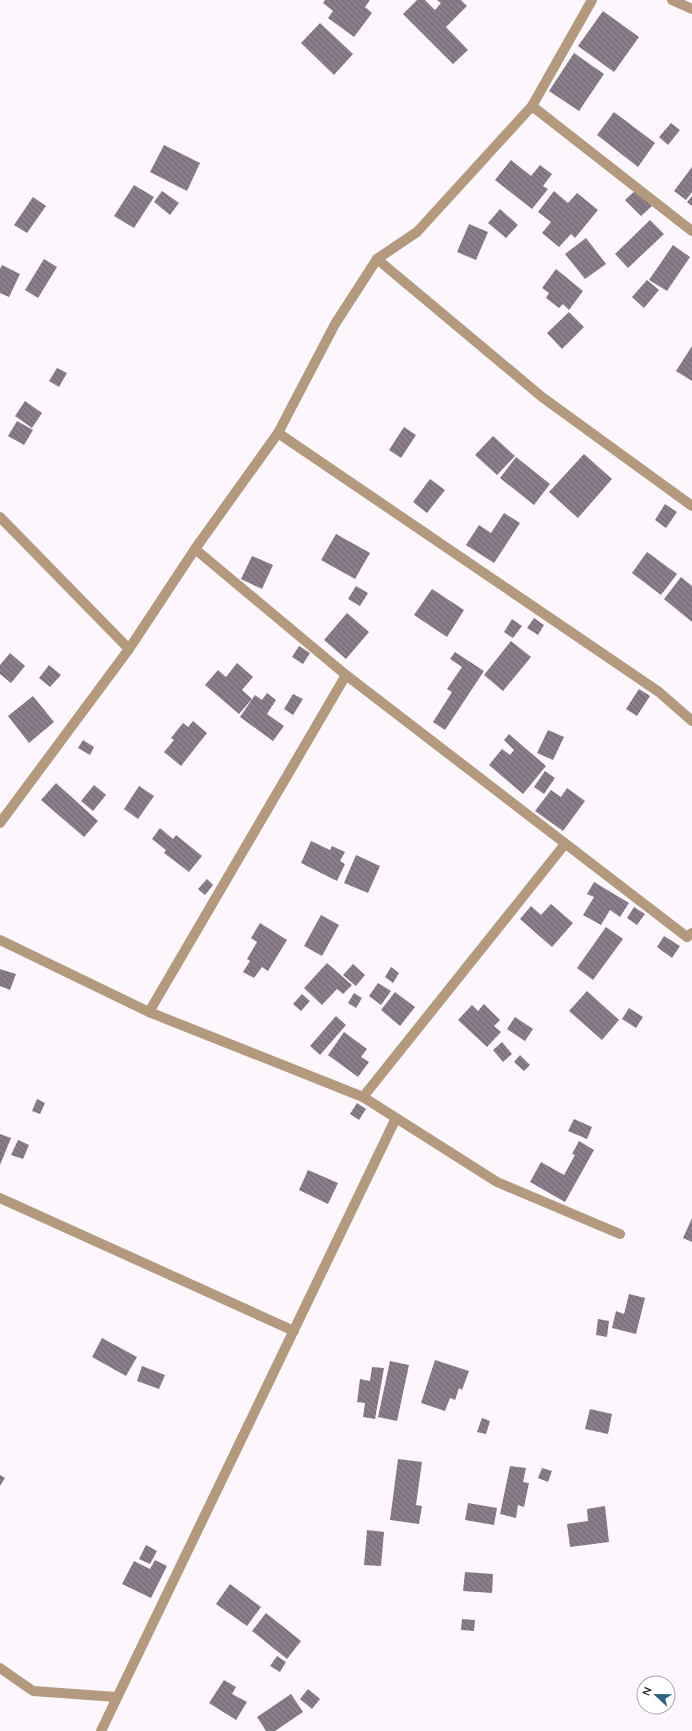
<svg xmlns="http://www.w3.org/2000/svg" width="692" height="1731" viewBox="0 0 692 1731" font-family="Quicksand,sans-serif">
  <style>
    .building { fill: url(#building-back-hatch) }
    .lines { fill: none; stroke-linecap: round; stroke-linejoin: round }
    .minor { stroke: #b3997e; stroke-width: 10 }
  </style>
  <defs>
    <pattern id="building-back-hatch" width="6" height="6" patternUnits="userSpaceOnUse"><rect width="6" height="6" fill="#897d8a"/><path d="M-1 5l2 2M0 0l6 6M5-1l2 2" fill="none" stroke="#706671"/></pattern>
  </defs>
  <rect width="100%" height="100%" fill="#fdf7fd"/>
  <g class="building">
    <path d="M325,0H370L365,7L372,13L354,37L328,18L333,11L323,3Z"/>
    <path d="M417,0H425L435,10L441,3L437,0H461L467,6L446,27L468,50L453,64L403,14Z"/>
    <path d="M603,11L639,37L614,72L578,46Z"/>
    <path d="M320,23L353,54L334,75L301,43Z"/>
    <path d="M574,53L604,74L579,111L549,91Z"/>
    <path d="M614,112L655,143L638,167L597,135Z"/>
    <path d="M671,123L680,130L668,145L659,137Z"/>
    <path d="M164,145L200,163L187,191L150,172Z"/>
    <path d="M511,160L531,176L540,165L552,174L543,186L548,189L532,209L495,180Z"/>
    <path d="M692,167V192L686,200L674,191Z"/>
    <path d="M134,185L154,197L134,228L114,216Z"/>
    <path d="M637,189L652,206L641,216L625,200Z"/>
    <path d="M162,191L179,203L170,215L154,202Z"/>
    <path d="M554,191L568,203L577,193L598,210L575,238L571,234L559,247L542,233L551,222L538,212Z"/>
    <path d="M692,196V206L687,202Z"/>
    <path d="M33,197L46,206L27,233L14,225Z"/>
    <path d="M500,209L518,225L506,238L488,223Z"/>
    <path d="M650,220L664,234L628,268L615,254Z"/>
    <path d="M469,224L488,232L476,260L457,252Z"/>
    <path d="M586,238L606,264L585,279L565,254Z"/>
    <path d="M673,245L690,257L667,291L649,280Z"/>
    <path d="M44,259L57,267L38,298L25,290Z"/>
    <path d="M2,265L20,274L9,297L0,293V269Z"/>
    <path d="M556,269L583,291L569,310L563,304L559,308L546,298L549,293L542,288Z"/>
    <path d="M647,280L659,290L644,308L632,297Z"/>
    <path d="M569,312L584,327L562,349L547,333Z"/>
    <path d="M692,346V381L676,371Z"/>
    <path d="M57,368L67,373L59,387L49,381Z"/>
    <path d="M25,401L42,413L32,428L15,416Z"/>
    <path d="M17,421L33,430L24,445L8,436Z"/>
    <path d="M404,427L416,435L401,458L389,450Z"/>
    <path d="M493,436L515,456L497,475L475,455Z"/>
    <path d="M584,454L612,479L578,518L549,492Z"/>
    <path d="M516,457L550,484L534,505L500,478Z"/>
    <path d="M430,479L445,490L427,513L413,502Z"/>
    <path d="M665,504L677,512L666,528L655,520Z"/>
    <path d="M504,513L520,523L494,563L466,545L479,525L491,533Z"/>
    <path d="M336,534L370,553L355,579L321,560Z"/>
    <path d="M647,552L677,574L661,595L632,573Z"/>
    <path d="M252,556L273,565L262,589L241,579Z"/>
    <path d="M681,577L692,586V622L664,599Z"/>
    <path d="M356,586L368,593L360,606L348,599Z"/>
    <path d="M432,589L464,610L447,637L414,615Z"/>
    <path d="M347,613L369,632L346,659L324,640Z"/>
    <path d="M534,618L544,625L538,635L527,628Z"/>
    <path d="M512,619L522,626L513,638L504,632Z"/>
    <path d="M511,641L531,657L503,691L484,675Z"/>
    <path d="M299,646L310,653L303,664L292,657Z"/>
    <path d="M455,652L484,671L445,730L433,722L452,692L447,689L462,667L450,659Z"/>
    <path d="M10,653L25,666L11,683L0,674V665Z"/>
    <path d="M237,663L253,677L242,690L252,699L239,714L205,685L218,670L226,677Z"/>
    <path d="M49,665L61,675L50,687L39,678Z"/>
    <path d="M639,689L650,696L637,716L626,709Z"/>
    <path d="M267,693L276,700L267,714L284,726L273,741L240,717L255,695L262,700Z"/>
    <path d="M293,694L303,699L293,715L284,709Z"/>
    <path d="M33,696L54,722L29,743L8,716Z"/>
    <path d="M193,721L207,733L181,766L164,752L174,740L171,738L183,723L188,727Z"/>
    <path d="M548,730L564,737L553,760L537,753Z"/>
    <path d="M509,734L546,766L523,794L489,765L502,749L510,755L514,750L504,740Z"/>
    <path d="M83,740L94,747L90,755L78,748Z"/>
    <path d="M545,771L555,778L544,794L534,787Z"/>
    <path d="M56,783L98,821L84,837L41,800Z"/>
    <path d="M94,785L106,795L93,811L81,801Z"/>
    <path d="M139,786L154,796L138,819L124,809Z"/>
    <path d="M567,788L585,801L563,831L535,811L551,790L561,797Z"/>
    <path d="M160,828L173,839L176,835L202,856L189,872L164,853L166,850L152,839Z"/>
    <path d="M311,841L330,850L332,846L345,852L340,861L345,864L337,881L301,863Z"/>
    <path d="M356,855L380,866L368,893L344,883Z"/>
    <path d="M207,879L213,885L205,895L198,889Z"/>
    <path d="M594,882L629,903L620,917L610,910L601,925L583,915L594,897L587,894Z"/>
    <path d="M551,904L573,923L552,947L520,919L531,906L541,915Z"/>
    <path d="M634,907L645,914L637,925L627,918Z"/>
    <path d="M321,915L339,925L322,956L304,946Z"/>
    <path d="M260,923L287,940L268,971L262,967L254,978L243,972L250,961L247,959L257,942L251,938Z"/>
    <path d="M606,927L623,939L593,980L577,968Z"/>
    <path d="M664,936L680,946L672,958L657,947Z"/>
    <path d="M327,963L352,985L343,994L337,989L322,1005L304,988Z"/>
    <path d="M353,964L365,975L356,986L343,975Z"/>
    <path d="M391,967L399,973L393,983L385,977Z"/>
    <path d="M0,969L16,974L10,990L0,986Z"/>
    <path d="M378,983L391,991L381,1005L369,996Z"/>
    <path d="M587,991L619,1020L602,1040L569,1011Z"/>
    <path d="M395,992L415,1007L400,1026L381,1010Z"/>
    <path d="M354,993L362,998L356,1008L348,1003Z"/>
    <path d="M302,994L310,1001L301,1011L293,1004Z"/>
    <path d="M484,1004L500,1020L494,1026L501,1032L487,1047L458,1020L472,1005L478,1011Z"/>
    <path d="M629,1008L643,1017L636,1028L622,1019Z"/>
    <path d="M336,1016L346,1025L320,1055L310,1046Z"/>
    <path d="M515,1017L533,1029L525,1041L507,1029Z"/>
    <path d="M344,1032L367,1049L361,1057L369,1062L358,1077L328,1055Z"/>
    <path d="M502,1042L512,1054L503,1062L493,1050Z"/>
    <path d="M520,1055L530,1065L524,1071L514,1062Z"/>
    <path d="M37,1099L45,1103L40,1114L32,1111Z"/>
    <path d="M357,1103L366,1109L359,1120L350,1114Z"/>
    <path d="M574,1119L592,1127L587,1139L568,1131Z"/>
    <path d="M0,1134L11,1138L0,1165Z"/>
    <path d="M18,1140L29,1145L23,1159L11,1155Z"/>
    <path d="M579,1141L594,1150L565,1202L530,1182L541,1162L564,1175L575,1155L572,1154Z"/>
    <path d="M308,1170L338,1183L328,1204L299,1190Z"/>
    <path d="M692,1218V1242L683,1238Z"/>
    <path d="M629,1294L645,1298L636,1334L612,1328L616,1311L624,1314Z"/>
    <path d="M598,1319L609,1321L607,1337L596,1335Z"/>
    <path d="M102,1338L137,1357L126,1376L92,1357Z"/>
    <path d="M435,1360L469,1371L462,1390L459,1388L455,1400L450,1398L445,1411L421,1403Z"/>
    <path d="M390,1361L409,1365L397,1421L378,1417Z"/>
    <path d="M142,1366L165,1375L159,1389L137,1381Z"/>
    <path d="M372,1367L384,1368L375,1419L363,1417L365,1403L357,1402L360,1379L370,1381Z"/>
    <path d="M590,1409L612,1414L608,1434L585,1429Z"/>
    <path d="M482,1418L490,1421L486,1434L477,1432Z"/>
    <path d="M398,1459L422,1462L416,1505L422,1506L419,1524L390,1520Z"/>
    <path d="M510,1466L526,1468L523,1482L529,1483L524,1507L518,1505L516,1518L500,1514Z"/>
    <path d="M542,1468L552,1471L548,1482L538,1478Z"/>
    <path d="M0,1475L5,1478L0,1486Z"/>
    <path d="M468,1503L497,1508L494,1525L465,1520Z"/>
    <path d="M605,1506L609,1542L570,1547L567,1524L588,1521L587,1509Z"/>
    <path d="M367,1530L384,1532L381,1566L364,1565Z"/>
    <path d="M146,1545L157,1551L150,1564L139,1559Z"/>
    <path d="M155,1560L167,1566L151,1598L122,1584L134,1561L150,1569Z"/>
    <path d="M465,1572L493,1574L492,1593L463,1591Z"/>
    <path d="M230,1584L261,1607L247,1626L216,1604Z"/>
    <path d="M266,1613L301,1641L287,1659L252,1631Z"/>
    <path d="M462,1619L475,1620L474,1631L461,1630Z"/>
    <path d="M277,1656L286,1662L280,1672L270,1666Z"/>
    <path d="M224,1680L236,1687L232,1694L247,1702L236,1720L209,1703Z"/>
    <path d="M308,1689L320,1699L312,1709L300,1699Z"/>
    <path d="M291,1694L303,1712L275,1731H266L257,1717Z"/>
  </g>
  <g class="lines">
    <g class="minor">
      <path d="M672,0L692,9"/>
      <path d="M532,106L692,231"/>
      <path d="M377,259L542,397L692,506"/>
      <path d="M278,433L659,692L692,721"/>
      <path d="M0,517L129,649"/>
      <path d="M195,549L346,675L687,937L692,933"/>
      <path d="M0,823L129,649L195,549L278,433L335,324L377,259L417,232L532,106L592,0"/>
      <path d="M0,940L149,1012L363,1097L497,1182L620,1234"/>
      <path d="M149,1012L346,675"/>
      <path d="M363,1097L565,844"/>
      <path d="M0,1198L294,1331"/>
      <path d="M0,1668L33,1691L116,1697"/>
      <path d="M101,1731L396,1118"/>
    </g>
  </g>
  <g transform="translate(656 1695) rotate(292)"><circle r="19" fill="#ffffff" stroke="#a8a6a9"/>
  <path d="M0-3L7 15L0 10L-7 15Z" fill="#29667d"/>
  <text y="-6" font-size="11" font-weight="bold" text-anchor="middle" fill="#262127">N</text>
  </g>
</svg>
